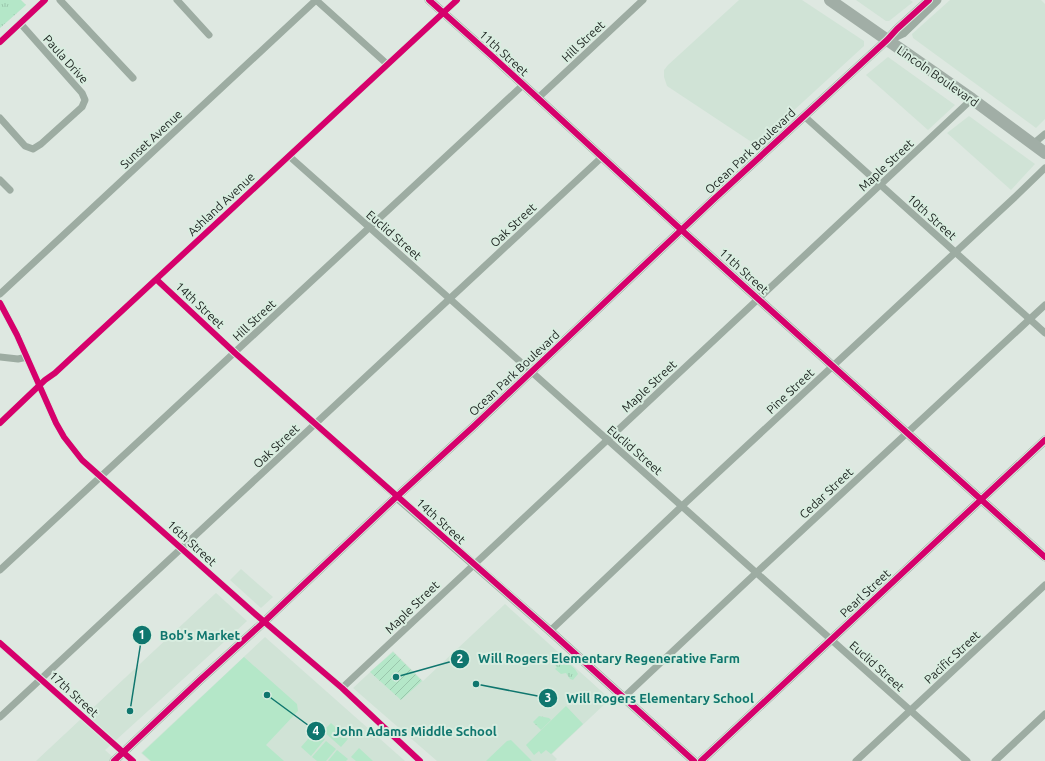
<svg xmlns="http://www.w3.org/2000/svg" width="1045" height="761" viewBox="0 0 1045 761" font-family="Ubuntu,sans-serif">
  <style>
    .built { fill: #d0e3d6 }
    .park { fill: url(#park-tufts) }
    .garden { fill: url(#garden-furrows) }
    .pitch { fill: #b4e7c8 }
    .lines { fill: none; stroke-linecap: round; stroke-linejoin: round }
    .minor { stroke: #9daca2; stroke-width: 7 }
    .tertiary { stroke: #9daca2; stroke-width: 9 }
    .trunk { stroke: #a1aea6; stroke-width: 12 }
    .cycleway-casing { stroke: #d9ede0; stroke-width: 8 }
    .cycleway { stroke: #d6006c; stroke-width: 6 }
    .labels { text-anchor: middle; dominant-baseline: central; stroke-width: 4; stroke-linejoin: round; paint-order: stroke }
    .street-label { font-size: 12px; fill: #202723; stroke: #d9ede0 }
    .leader { fill: none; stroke: #0f766e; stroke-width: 1.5 }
    .callout-dot { fill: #0f766e; stroke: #d9ede0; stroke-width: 1.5 }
    .mark-label { font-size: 12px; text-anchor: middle; font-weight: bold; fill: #fff }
    .callout-label { font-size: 13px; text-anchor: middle; font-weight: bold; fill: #0f766e; stroke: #d9ede0; stroke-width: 4; stroke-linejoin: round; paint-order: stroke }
  </style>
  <defs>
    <pattern id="park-tufts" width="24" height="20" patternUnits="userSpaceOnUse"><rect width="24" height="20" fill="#b4e7c8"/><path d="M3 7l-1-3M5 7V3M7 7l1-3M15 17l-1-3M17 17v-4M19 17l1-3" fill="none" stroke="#9ac6ac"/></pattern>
    <pattern id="garden-furrows" width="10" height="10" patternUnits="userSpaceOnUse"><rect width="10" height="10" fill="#b4e7c8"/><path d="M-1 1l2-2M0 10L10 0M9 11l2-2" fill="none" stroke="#9ac6ac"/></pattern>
  </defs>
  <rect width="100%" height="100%" fill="#dee8e1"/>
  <g class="built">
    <path d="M739,0H802L864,41V46L756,145L667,86L664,77V70L668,65Z"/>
    <path d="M856,0H910L913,2L889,21H886Z"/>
    <path d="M950,0H1041L1045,4V119L1036,128L913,38L912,34Z"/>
    <path d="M888,57L955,105L928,130L866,75Z"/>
    <path d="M969,116L1035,164L1011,190L947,133Z"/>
    <path d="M241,569L273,597L261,608L230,580Z"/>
    <path d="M216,593L247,621L105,750L117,761H36Z"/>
    <path d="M505,604L610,699L552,754L557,759L555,761H437L353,688L393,651L423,681Z"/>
    <path d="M265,637L405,761H150L141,753Z"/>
  </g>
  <g class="park">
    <path d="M0,0H21L26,5L0,28Z"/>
    <path d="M557,653L575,669L578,674L573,680L570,679L566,673L561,674L555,669L557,667L550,660Z"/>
    <path d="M539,716L549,718L551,720L541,730L533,722Z"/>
  </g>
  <path class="garden" d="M393,652L422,681L401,700L370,672Z"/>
  <g class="pitch">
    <path d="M244,657L297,704L298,711L266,745L284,761H151L142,753Z"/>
    <path d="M566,706L583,724L551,754L546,750L541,754L539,751L534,755L526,745Z"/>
    <path d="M331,723L348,739L341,747L323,731Z"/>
    <path d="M315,731L325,739L311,756L301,747Z"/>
    <path d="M511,740L532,761H486L507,741Z"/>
    <path d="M326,741L336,749L326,761H317L312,757Z"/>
    <path d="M359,748L373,761H356L351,757Z"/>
    <path d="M337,750L348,759L346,761H328Z"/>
  </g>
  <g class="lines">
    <g class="minor">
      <path d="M60,0L133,78"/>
      <path d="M177,0L209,35"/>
      <path d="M316,0L387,64"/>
      <path d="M0,42L45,0"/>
      <path d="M538,98L643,0"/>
      <path d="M804,116L1045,333"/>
      <path d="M0,118L25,146L33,149L41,144L82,107L85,100L82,93L20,23"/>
      <path d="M1033,144L1045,134"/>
      <path d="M289,156L450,299L967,761"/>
      <path d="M0,180L10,190"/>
      <path d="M157,280L235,353L397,497"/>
      <path d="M0,294L316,0"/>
      <path d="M0,303L17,335L56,423L64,437L82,460L254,613L342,688L420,761"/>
      <path d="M0,357L18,359L27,357"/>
      <path d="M0,423L45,380L55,373L457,0"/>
      <path d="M0,570L523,85"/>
      <path d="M550,631L682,506L1016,196L1045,168"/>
      <path d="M0,643L133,761"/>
      <path d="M342,688L972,99"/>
      <path d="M623,698L756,573L1045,305"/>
      <path d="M0,717L602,157"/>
      <path d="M856,761L1045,585"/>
      <path d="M995,761L1045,714"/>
    </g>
    <g class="tertiary">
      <path d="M429,0L492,56L676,225L1045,557"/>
      <path d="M890,39L903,33L937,0"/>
      <path d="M397,497L550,631L694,761"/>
      <path d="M114,761L200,680L265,621L392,501L474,426L713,200L887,40L897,29L929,0"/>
      <path d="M701,761L1045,440"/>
    </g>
    <path class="trunk" d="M830,0L972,99L1045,153"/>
    <defs>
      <g id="cycleway">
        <path d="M429,0L492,56L676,225L1045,557"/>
        <path d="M0,42L45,0"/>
        <path d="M157,280L235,353L550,631L694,761"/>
        <path d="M0,303L17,335L56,423L64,437L82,460L254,613L342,688L420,761"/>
        <path d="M0,423L45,380L55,373L457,0"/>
        <path d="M0,643L133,761"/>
        <path d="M114,761L200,680L265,621L392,501L474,426L713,200L887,40L897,29L929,0"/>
        <path d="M701,761L1045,440"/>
      </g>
    </defs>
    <use href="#cycleway" class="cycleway-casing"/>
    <use href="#cycleway" class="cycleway"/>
  </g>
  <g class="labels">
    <g class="street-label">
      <text transform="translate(583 41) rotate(-43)">Hill Street</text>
      <text transform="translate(504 53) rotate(42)">11th Street</text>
      <text transform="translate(66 59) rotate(48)">Paula Drive</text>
      <text transform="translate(938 76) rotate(35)">Lincoln Boulevard</text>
      <text transform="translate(151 139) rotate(-43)">Sunset Avenue</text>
      <text transform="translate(750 151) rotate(-43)">Ocean Park Boulevard</text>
      <text transform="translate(886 165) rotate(-43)">Maple Street</text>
      <text transform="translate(221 204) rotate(-43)">Ashland Avenue</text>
      <text transform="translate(932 217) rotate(42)">10th Street</text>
      <text transform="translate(513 225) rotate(-43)">Oak Street</text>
      <text transform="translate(394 235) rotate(41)">Euclid Street</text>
      <text transform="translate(744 271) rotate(42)">11th Street</text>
      <text transform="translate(200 305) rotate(43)">14th Street</text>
      <text transform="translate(254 320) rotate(-43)">Hill Street</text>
      <text transform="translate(514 373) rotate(-43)">Ocean Park Boulevard</text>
      <text transform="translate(649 386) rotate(-43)">Maple Street</text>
      <text transform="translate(790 391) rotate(-43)">Pine Street</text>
      <text transform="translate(276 446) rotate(-43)">Oak Street</text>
      <text transform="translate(635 450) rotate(41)">Euclid Street</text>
      <text transform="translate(826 493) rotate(-43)">Cedar Street</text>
      <text transform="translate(441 521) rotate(42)">14th Street</text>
      <text transform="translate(192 543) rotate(42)">16th Street</text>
      <text transform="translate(865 593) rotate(-43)">Pearl Street</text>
      <text transform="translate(412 607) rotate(-44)">Maple Street</text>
      <text transform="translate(952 657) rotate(-43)">Pacific Street</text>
      <text transform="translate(877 666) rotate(42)">Euclid Street</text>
      <text transform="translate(74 694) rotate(42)">17th Street</text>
    </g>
  </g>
  <path class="leader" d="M130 711L142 635M396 677L460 659M476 684L548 698M267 695L316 731"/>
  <g class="callout-dot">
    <circle cx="130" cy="711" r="4"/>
    <circle cx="396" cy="677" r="4"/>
    <circle cx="476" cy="684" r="4"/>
    <circle cx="267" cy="695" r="4"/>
    <circle cx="142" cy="635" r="10"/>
    <circle cx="460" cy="659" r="10"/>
    <circle cx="548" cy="698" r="10"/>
    <circle cx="316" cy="731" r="10"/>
  </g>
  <g class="mark-label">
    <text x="142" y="639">1</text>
    <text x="460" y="663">2</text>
    <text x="548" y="702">3</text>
    <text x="316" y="735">4</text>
  </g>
  <g class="callout-label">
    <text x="200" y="640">Bob's Market</text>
    <text x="609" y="663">Will Rogers Elementary Regenerative Farm</text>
    <text x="660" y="703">Will Rogers Elementary School</text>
    <text x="415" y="736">John Adams Middle School</text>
  </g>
</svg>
